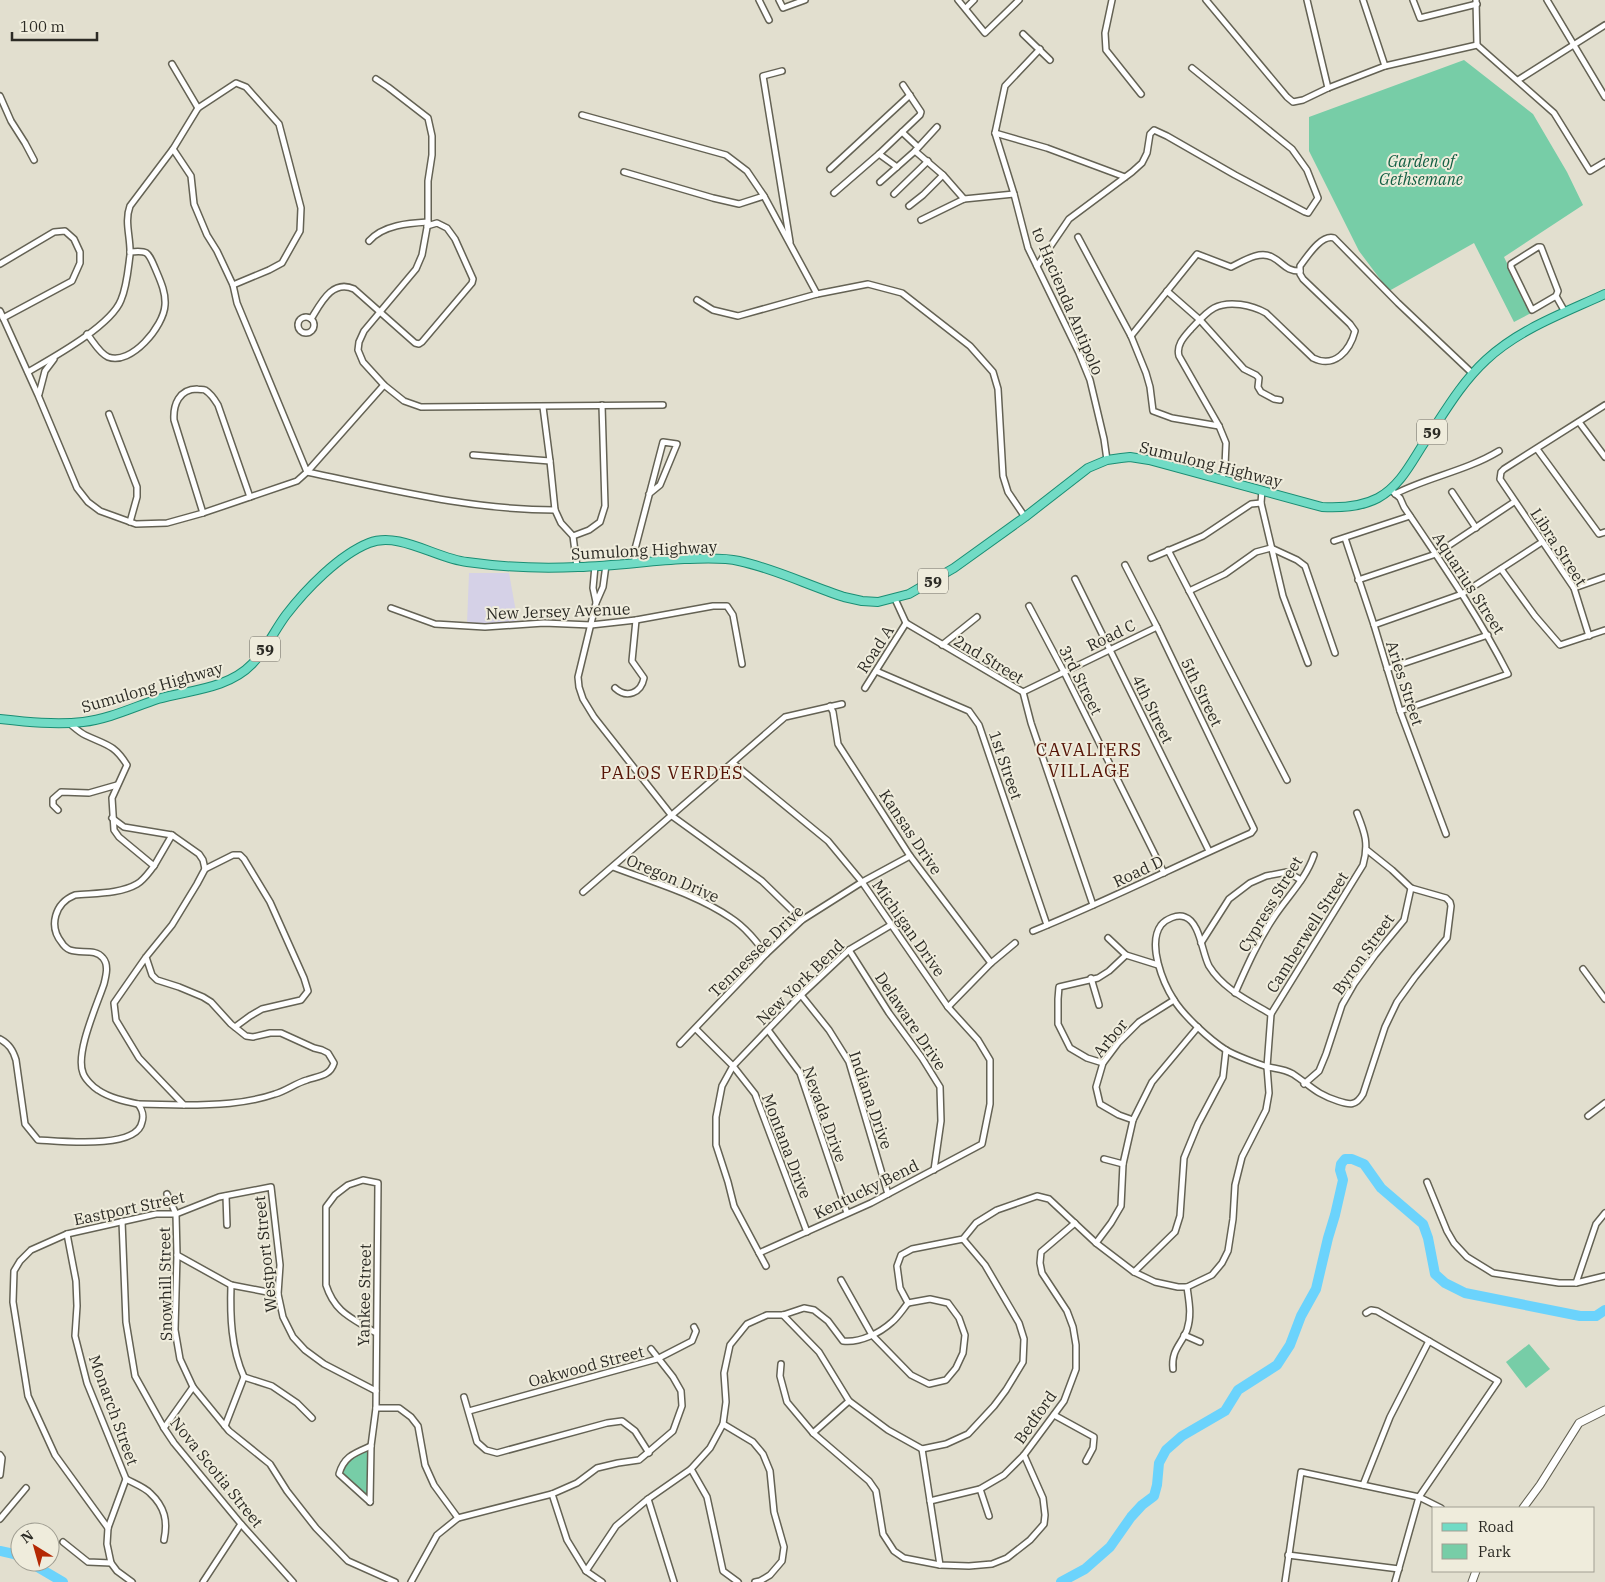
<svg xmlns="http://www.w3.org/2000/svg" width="1605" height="1582" viewBox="0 0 1605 1582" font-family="'IBM Plex Serif',serif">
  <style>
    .commercial { fill: #d5d1e7 }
    .green { fill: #77cda7 }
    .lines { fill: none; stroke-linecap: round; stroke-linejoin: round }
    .river { stroke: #6bd3fc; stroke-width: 10 }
    .street-casing { stroke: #646254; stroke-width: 8 }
    .secondary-casing { stroke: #646254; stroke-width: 9 }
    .primary-casing { stroke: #1b8e74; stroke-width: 10 }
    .street { stroke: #fff; stroke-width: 5 }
    .secondary { stroke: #fff; stroke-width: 7 }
    .primary { stroke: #71dbc5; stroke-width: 8 }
    .labels { text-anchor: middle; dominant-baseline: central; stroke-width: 4; stroke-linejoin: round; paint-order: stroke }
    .shield { fill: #efecdc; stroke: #66655c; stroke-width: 1 }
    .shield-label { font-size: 15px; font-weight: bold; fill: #2c2b25 }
    .park-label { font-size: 16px; font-style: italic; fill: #125f43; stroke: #efecdc }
    .street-label { font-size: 16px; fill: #2c2b25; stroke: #efecdc }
    .neighbourhood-label { font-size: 18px; letter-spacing: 1px; fill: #551305; stroke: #efecdc }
  </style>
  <rect width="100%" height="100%" fill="#e2dfcf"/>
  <path class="commercial" d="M469,573H509L518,623L486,625L467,624Z"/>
  <g class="green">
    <path d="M1464,60L1533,114L1567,172L1583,205L1504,257L1531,313L1514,322L1474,243L1389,291L1359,251L1309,151V117Z"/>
    <path d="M1529,1344L1550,1369L1526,1388L1506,1362Z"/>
    <path d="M371,1446L369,1500L339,1474L342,1464Z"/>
  </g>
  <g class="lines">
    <g class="river">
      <path d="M0,1551L14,1554L20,1557"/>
      <path d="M29,1562L63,1582"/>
      <path d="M1061,1582L1085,1569L1110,1547L1131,1517L1142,1505L1154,1496L1157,1485L1159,1463L1166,1450L1182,1436L1225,1411L1238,1390L1277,1365L1290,1345L1301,1316L1316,1289L1328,1238L1335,1215L1343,1180L1340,1170L1341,1164L1345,1159H1352L1364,1164L1381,1188L1423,1224L1428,1238L1435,1274L1445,1283L1465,1293L1580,1316H1596L1605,1310"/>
    </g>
    <defs>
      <g id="street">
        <path d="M759,0L769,20"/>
        <path d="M779,0L783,8L805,0"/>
        <path d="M958,0L985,33L1019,0"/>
        <path d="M1112,0L1105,33L1106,50L1141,94"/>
        <path d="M1206,0L1287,97L1293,102L1303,100L1328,88L1385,66L1477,45L1554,113L1590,171L1605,162"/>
        <path d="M1307,0L1328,88"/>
        <path d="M1363,0L1385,66"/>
        <path d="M1413,0L1420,18L1477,4"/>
        <path d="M1476,0L1477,45"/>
        <path d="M1547,0L1605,97"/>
        <path d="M966,8L974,0"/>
        <path d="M1023,34L1050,60"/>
        <path d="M1040,49L1005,86L995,133L1014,194L1028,248L1079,353L1090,380L1104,439L1107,460"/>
        <path d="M172,64L198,108"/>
        <path d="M782,71L763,76L790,242"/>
        <path d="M376,79L388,87L428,118L432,136V155L428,181V222L422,255L416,269L364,331L359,342L358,350L363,362L384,385L404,401L421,407L663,405"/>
        <path d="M1518,80L1605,25"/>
        <path d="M0,96L11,121L25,143L34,160"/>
        <path d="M582,115L726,155L747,171L764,196L817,294"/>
        <path d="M902,132L918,147"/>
        <path d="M995,133L1047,148L1125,177"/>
        <path d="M173,149L191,176L194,204L207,235L217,251L233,285L237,303L307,472L384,385"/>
        <path d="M915,151L943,175L964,199"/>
        <path d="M879,154L897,167"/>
        <path d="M830,169L910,95"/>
        <path d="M624,172L713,198L739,204L764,196"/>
        <path d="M880,182L915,151L937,127"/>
        <path d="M834,193L879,154L920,115L921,112L903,85"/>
        <path d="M894,194L928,161"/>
        <path d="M909,206L923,195L943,175"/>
        <path d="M921,220L964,199L1014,194"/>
        <path d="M1078,237L1131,336L1146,373L1150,387L1153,411L1172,418L1219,426"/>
        <path d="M369,241C383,225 409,223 428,222"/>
        <path d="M0,264L54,232L65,231L74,239L80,252V263L72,281L3,318"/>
        <path d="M1037,266L1069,219L1132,172L1142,163L1147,153L1150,134L1154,130L1167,136L1235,175L1305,212L1308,213L1318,198L1307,170L1292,149L1192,68"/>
        <path d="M1167,291L1200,320L1244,369L1256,375L1259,378L1258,387L1261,392L1274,399L1280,400"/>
        <path d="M1556,296L1532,310L1511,267V264L1538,247H1541L1558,291L1556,296L1565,312"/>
        <path d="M697,300L713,310L738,316L817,294L868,284L902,293L970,346L993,372L998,389L1003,476L1008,492L1025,517"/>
        <path d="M0,311L38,395L77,488L88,502L100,511L136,524L167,523L203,513L297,481L307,472C389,489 471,510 555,510"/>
        <circle cx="306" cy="325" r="8"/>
        <path d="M311,319C321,303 332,279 354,289L415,343L419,344L422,342L472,283L473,279L455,239L447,228L437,223L427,226"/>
        <path d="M87,334C93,341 99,353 108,357C131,366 164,326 165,305C166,292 160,280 155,268C148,252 148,250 130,252"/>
        <path d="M1131,336L1197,254L1231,267C1242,262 1259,250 1272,257C1284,263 1285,271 1300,271"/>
        <path d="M28,372C52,358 111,326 121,300C127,286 128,270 130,255C131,238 124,222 130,206L173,149L198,108L236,83L246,87L279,124L301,208L300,231L282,263L269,270L233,285"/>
        <path d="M39,394L45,371L54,359"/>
        <path d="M543,407L550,461L555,510L561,523L573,536L577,567"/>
        <path d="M109,414L137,487V497L130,522"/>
        <path d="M1579,422L1605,457"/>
        <path d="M1537,449L1599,534L1605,532"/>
        <path d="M473,455L550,461"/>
        <path d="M1222,479L1225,466L1226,443L1219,426L1179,356C1176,345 1184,337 1191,329C1198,322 1205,313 1214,308C1229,300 1252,305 1266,313L1313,358C1335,369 1350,350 1355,331L1350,324L1303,279L1300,274V266C1307,257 1321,234 1334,238L1398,303L1473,374"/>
        <path d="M1390,489L1400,498L1404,507C1441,562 1478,615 1508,674L1400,711"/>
        <path d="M1262,490L1261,503L1283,596L1308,663"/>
        <path d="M1452,492L1476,528"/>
        <path d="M1395,494C1428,477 1466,471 1499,451"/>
        <path d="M203,513L174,420C173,405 179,389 197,389C199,390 203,389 205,390C210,393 215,400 218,405L250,497"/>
        <path d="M573,536L589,530L600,522L605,506L602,405"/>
        <path d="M1345,538L1374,625L1400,711L1446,834"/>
        <path d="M1334,541L1410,516"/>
        <path d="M1168,550L1287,780"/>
        <path d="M1151,558L1203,536L1251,504L1261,503"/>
        <path d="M635,563V549L663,442L677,444L660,485L649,494"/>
        <path d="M606,565L603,587L596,603L578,677L579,687L583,699L594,717L672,816L762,881L802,920"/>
        <path d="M595,566L593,588L596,602"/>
        <path d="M1501,569L1535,616L1560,645L1605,630"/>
        <path d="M1075,579L1209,851"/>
        <path d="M1358,580L1436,554L1514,502"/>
        <path d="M1574,588L1605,577"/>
        <path d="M1189,591L1225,574L1256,552L1271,548L1297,560L1305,566L1335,653"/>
        <path d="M895,599L906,623"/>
        <path d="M1029,606L1064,672L1164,873"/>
        <path d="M391,608L435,624L485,627L544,623L591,625L636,620L713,606H727L733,615L742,664"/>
        <path d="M906,623L1023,692L1031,723L1093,905"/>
        <path d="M1374,625L1462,594L1542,542"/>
        <path d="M1589,636L1574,588L1500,479L1501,472L1504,469L1605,405"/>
        <path d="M942,645L977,617"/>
        <path d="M1387,669L1488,635"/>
        <path d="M876,671L969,711L979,725L1047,925"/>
        <path d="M615,688C627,699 641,693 644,678L632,661L636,620"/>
        <path d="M865,688L906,623"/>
        <path d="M1023,692L1157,627"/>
        <path d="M830,706L833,712L838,744L910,856L991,963"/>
        <path d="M733,763L828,841L862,882L948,1007L978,1040L990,1060V1104L982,1144L871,1203L759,1253"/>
        <path d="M58,810L53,805V799L61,792L89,793L117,785"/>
        <path d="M112,818L124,827L172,835L199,854L203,860L205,869L197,884L172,925L146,957L114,1003L116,1020L139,1058L184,1105C214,1105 246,1104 275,1094C286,1091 296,1083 307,1080C319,1076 330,1076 334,1063L328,1053L322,1050L314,1048L281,1033H270L253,1037L246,1036L231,1024L211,1002L203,997L179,987L157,980L152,975L146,957"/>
        <path d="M154,866L172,835"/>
        <path d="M613,867C652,882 696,894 731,918C745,927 756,941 766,954"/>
        <path d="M205,869L233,855H240L244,859L270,902L304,978L308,991L301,1000L262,1009L250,1016L235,1027"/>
        <path d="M583,892L785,717L842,704"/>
        <path d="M1033,931C1107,901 1178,865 1251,833L1254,829L1157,627L1125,565"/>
        <path d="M1108,938L1126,955L1158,965"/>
        <path d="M1201,943L1229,899L1250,883L1266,876L1287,872L1301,880"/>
        <path d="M849,950L889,1013L922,1058L940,1087L941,1121L934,1170"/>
        <path d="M1583,969L1605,999"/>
        <path d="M1091,978L1099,1005"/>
        <path d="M1235,993C1247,966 1258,941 1274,917C1288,896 1306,879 1314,855"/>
        <path d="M801,995L829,1030L849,1062L888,1194"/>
        <path d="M948,1007L991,963L1015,943"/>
        <path d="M1271,1014C1249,1001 1223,989 1209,966C1202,953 1200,922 1185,917C1177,914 1166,919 1161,925C1147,944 1163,983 1174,1000C1184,1016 1210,1040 1226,1050C1234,1055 1258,1064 1268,1067C1277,1069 1284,1069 1293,1074C1311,1086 1316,1094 1338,1101C1350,1105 1356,1106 1363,1094L1385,1027L1397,1002L1415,977L1447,938L1451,906L1450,902L1446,898L1411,888L1392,870L1367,850"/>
        <path d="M696,1029L733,1066L755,1094L807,1232"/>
        <path d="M768,1030L800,1073L847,1213"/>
        <path d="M0,1039C9,1044 13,1050 16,1060L25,1124L38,1140C59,1141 137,1150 142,1122C144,1116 142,1109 138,1104C124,1101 110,1098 98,1090C93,1087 85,1079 83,1073C75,1053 97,1005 104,984C106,976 109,965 103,958C95,948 81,954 70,950C67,949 63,945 62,943C48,926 55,903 75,895C94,893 120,894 137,884C144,880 149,872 154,866L119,837L114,830L112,798L127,765C114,744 106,745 85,735C79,732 74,727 69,723"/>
        <path d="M680,1044L766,954L802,920L862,882L910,856"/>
        <path d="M1103,1063L1087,1058L1070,1048L1058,1024V999L1059,987L1098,978L1109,971L1126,955"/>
        <path d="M1304,1084L1319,1071L1326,1054L1342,1005L1354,984L1375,955L1404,920L1411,888"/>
        <path d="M138,1104L184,1105"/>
        <path d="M1588,1116L1605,1103"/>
        <path d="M1133,1120L1119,1115L1100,1104L1096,1087L1103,1063L1118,1043L1139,1022L1174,1000"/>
        <path d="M1104,1159L1123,1164"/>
        <path d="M1427,1182L1447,1231L1454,1243L1467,1257L1493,1273L1559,1283H1576L1605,1276"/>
        <path d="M167,1194L176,1214L177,1255L175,1330L180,1359L193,1387L229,1431L270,1464L287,1491L316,1528L348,1561L395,1582"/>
        <path d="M226,1196L227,1225"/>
        <path d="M122,1221L126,1322L135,1376L164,1428L174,1443L241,1524L293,1582"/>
        <path d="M67,1234L76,1281L77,1306L75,1336L87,1383L126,1479L108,1528L107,1544L111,1563L117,1571L132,1582"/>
        <path d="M1096,1243L1111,1223L1121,1206L1123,1164L1133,1120L1152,1082L1198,1027"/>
        <path d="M177,1255L231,1285L278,1294"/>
        <path d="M766,1266L734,1206L728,1182L716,1145V1117L722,1086L733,1066L801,995L849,950L891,925"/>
        <path d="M1134,1272L1175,1232L1180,1216L1184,1158L1198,1124L1223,1077L1226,1050"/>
        <path d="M841,1280L872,1335L911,1375L929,1384L946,1380L956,1368L963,1353L965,1335L959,1318L948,1303L930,1299L908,1303"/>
        <path d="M1576,1283L1596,1224L1605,1213"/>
        <path d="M908,1303L900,1288L897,1266L901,1255L912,1249L963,1239L976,1223L997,1210L1037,1196L1049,1199L1096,1243L1134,1272L1155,1282L1178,1287H1187L1212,1275L1222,1263L1228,1251L1233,1219L1235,1185L1242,1157L1266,1110L1269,1093L1267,1067L1271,1014L1363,865C1369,844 1365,833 1357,813"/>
        <path d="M1366,1313L1371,1310L1377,1311L1498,1381L1419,1497L1395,1582"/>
        <path d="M783,1315L819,1352L849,1401L888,1430L922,1449L946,1444L968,1434L994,1406L1006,1390L1023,1362L1024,1339L1019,1323L985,1265L963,1239"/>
        <path d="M1184,1335L1200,1342"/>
        <path d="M781,1364L780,1376L787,1402L813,1433L869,1481L876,1491L883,1534L894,1551L904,1558L940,1565L969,1566L992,1564L1007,1558L1030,1540L1044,1524L1045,1515L1043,1498L1024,1455"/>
        <path d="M1173,1369C1171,1350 1181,1345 1187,1330C1192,1315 1189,1302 1187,1287"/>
        <path d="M244,1377L272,1386L297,1403L312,1418"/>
        <path d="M464,1397L477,1442L486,1450L497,1453L607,1423L622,1421L635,1431L649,1453"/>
        <path d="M376,1408H399L411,1417L418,1426L425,1465L434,1485L458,1518"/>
        <path d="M469,1411L657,1359L692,1341L696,1331L694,1327"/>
        <path d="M1054,1415L1094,1437L1093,1448L1086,1461"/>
        <path d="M723,1424L753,1442L763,1454L770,1471L774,1512L784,1547L782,1561L770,1575L760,1581L755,1582"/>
        <path d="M225,1426L244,1377C231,1348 230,1316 231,1285"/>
        <path d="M164,1428L193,1387"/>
        <path d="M813,1433L849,1401"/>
        <path d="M922,1449L940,1565"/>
        <path d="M0,1455L2,1458L0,1475"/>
        <path d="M691,1469L707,1497L723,1571L738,1582"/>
        <path d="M126,1479C133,1483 144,1487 150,1493C165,1507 168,1521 164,1540"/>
        <path d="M1363,1485L1390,1417L1429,1341"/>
        <path d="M980,1489L989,1516"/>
        <path d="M552,1494L567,1540L586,1571L602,1582"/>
        <path d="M648,1499L674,1582"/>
        <path d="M930,1501L980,1489L1004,1475L1024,1455L1064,1401L1076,1369V1345L1073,1327L1067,1311L1042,1273L1040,1263L1041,1252L1075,1223"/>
        <path d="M370,1502L371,1446L376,1408L378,1183L363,1180L348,1185L335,1195L326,1207V1285C335,1313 352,1318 376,1333"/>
        <path d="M370,1502L339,1474C344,1456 355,1453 371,1446"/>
        <path d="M0,1519L26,1488"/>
        <path d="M108,1528L55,1455L28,1396L13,1302L14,1271L20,1261L31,1250L67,1234L156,1214H176L219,1197L271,1187L280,1265L278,1294L283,1317L293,1337L305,1350L324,1364L376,1391"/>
        <path d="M63,1542L88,1562L111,1563"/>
        <path d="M1288,1555L1399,1569"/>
        <path d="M586,1571L616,1526L648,1499L691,1469L710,1448L723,1424L726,1402L724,1373L730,1345L747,1324L767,1315H783L804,1308L814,1310L828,1321L843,1341C860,1343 880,1333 892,1322C898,1317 903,1309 908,1303"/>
        <path d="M203,1582L241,1524"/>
        <path d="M411,1582L437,1535L458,1518L552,1494L577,1483L597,1468L618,1463L639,1460L673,1431L682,1406L681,1391L673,1377L651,1349"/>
        <path d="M1285,1582L1301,1472L1419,1497L1441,1508"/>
      </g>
      <g id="secondary">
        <path d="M1523,1508L1540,1485L1579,1423L1605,1410"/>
        <path d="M1472,1582L1476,1571"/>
      </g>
      <path id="primary" d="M0,719C27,722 56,725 83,722C109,719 134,707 158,699C189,690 228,689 252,664C266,650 274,631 286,615C306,589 339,555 369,543C399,531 437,559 467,562C503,567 542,569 578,567C613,566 649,561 684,559C702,559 721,557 739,561C773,568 810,586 844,597L862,601L878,602L909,594L954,568L1025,517L1088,468L1107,460L1121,458L1130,457L1149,460L1322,507C1340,508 1361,507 1378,498C1400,486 1411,463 1424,443C1443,415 1460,384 1486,360C1519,329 1564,313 1605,294"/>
    </defs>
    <use href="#street" class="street-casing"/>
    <use href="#secondary" class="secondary-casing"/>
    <use href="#primary" class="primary-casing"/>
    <use href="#street" class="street"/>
    <use href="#secondary" class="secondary"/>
    <use href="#primary" class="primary"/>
  </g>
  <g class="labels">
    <g class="shield">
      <rect x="1417" y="419.5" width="30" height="25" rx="4"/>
      <rect x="918" y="568.5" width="30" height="25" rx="4"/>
      <rect x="250" y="636.5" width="30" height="25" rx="4"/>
    </g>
    <g class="shield-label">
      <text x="1432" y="432">59</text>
      <text x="933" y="581">59</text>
      <text x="265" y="649">59</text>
    </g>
    <g class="park-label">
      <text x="1421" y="161">Garden of<tspan x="1421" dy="18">Gethsemane</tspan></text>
    </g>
    <g class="street-label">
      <text transform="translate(1068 301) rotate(67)">to Hacienda Antipolo</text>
      <text transform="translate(1211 464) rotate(14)">Sumulong Highway</text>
      <text transform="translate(1559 547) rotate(57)">Libra Street</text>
      <text transform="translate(644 550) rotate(-3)">Sumulong Highway</text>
      <text transform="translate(1469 583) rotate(57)">Aquarius Street</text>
      <text transform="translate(558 611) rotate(-2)">New Jersey Avenue</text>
      <text transform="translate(1111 635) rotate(-26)">Road C</text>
      <text transform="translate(875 649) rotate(-57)">Road A</text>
      <text transform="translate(989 659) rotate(31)">2nd Street</text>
      <text transform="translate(1081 680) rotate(63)">3rd Street</text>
      <text transform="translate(1405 683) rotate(72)">Aries Street</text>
      <text transform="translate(152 687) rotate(-16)">Sumulong Highway</text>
      <text transform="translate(1202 692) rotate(64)">5th Street</text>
      <text transform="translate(1153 709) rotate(64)">4th Street</text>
      <text transform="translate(1006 765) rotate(71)">1st Street</text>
      <text transform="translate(911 832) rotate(56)">Kansas Drive</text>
      <text transform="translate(1138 871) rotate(-25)">Road D</text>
      <text transform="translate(673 878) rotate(23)">Oregon Drive</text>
      <text transform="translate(1270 904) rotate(-59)">Cypress Street</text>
      <text transform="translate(909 928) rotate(55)">Michigan Drive</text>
      <text transform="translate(1307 932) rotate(-58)">Camberwell Street</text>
      <text transform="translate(756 951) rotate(-44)">Tennessee Drive</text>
      <text transform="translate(1363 954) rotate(-55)">Byron Street</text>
      <text transform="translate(800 982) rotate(-44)">New York Bend</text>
      <text transform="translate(911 1021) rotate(56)">Delaware Drive</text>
      <text transform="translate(1110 1038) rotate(-51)">Arbor</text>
      <text transform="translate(871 1100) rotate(71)">Indiana Drive</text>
      <text transform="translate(825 1114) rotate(70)">Nevada Drive</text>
      <text transform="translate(787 1146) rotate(69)">Montana Drive</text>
      <text transform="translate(866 1189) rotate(-26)">Kentucky Bend</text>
      <text transform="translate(129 1208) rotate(-12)">Eastport Street</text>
      <text transform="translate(265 1254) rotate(-96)">Westport Street</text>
      <text transform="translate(165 1284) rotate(-91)">Snowhill Street</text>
      <text transform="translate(364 1295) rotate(-89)">Yankee Street</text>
      <text transform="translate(586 1366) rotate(-15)">Oakwood Street</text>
      <text transform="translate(114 1410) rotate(70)">Monarch Street</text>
      <text transform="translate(1035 1417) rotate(-55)">Bedford</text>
      <text transform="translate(217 1472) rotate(51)">Nova Scotia Street</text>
    </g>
    <g class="neighbourhood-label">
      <text x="1089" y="749">CAVALIERS<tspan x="1089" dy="21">VILLAGE</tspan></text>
      <text x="672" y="772">PALOS VERDES</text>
    </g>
  </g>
  <rect x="1432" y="1507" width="162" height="65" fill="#efecdc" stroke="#a19f93"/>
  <rect x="1442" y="1523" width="25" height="8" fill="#71dbc5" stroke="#a19f93"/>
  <text x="1478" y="1532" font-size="15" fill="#2c2b25">Road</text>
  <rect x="1442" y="1544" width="25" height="15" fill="#77cda7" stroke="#a19f93"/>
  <text x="1478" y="1557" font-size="15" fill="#2c2b25">Park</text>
  <g transform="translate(35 1547) rotate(323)"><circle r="24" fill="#efecdc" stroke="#a19f93"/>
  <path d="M0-4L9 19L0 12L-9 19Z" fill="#b42803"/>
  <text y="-8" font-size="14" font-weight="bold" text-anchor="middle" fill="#2c2b25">N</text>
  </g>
  <path d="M12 32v8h85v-8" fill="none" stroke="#2c2b25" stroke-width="2.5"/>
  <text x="20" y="32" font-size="15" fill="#2c2b25" stroke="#efecdc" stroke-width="4" paint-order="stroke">100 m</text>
</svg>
